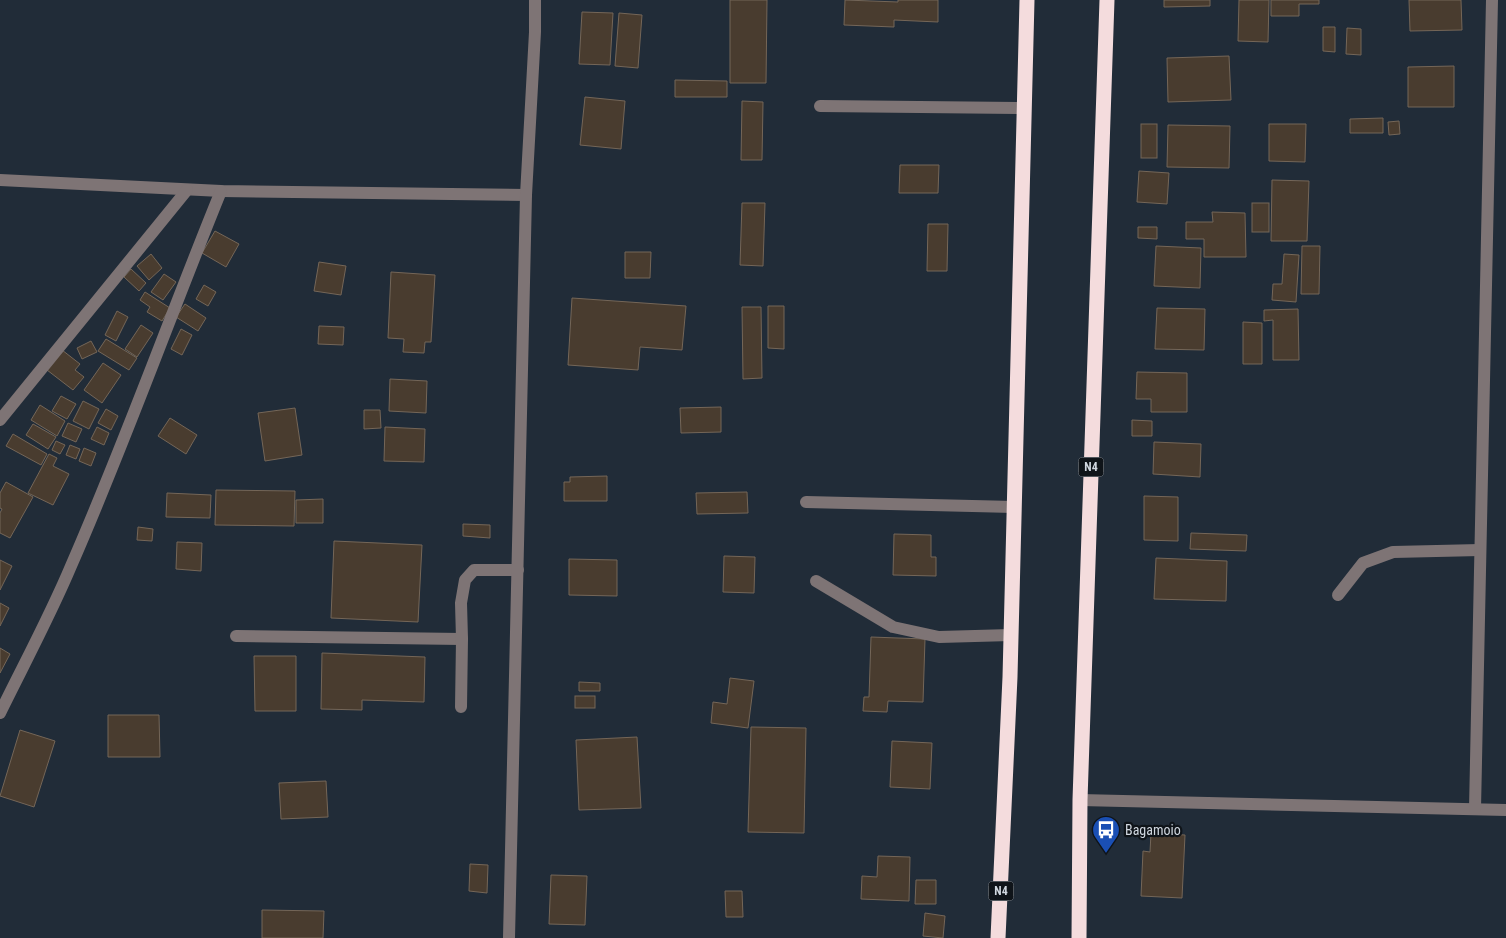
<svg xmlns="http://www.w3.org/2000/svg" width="1506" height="938" viewBox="0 0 1506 938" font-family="'Roboto Condensed',sans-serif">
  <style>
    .building { fill: #493c2f; stroke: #746658 }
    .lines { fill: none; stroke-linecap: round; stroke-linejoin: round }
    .minor { stroke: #7e7475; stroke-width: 12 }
    .highway { stroke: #f4dcdd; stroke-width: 15 }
    .labels { text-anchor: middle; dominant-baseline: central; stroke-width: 4.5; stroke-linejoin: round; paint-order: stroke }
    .shield { fill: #0f1419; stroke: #969ca4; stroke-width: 1 }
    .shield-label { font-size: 12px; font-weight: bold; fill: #d0d7df }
    .poi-label { font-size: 14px; fill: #d0d7df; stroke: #0f1419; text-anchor: start }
  </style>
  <rect width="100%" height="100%" fill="#212c38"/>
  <g class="building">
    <path d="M730,0H767L766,83H730Z"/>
    <path d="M845,0L898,2V0H938V22L894,20V27L844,25Z"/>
    <path d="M1164,0H1210V6L1164,7Z"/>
    <path d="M1239,0H1269L1268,42L1238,41Z"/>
    <path d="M1271,0H1319V4H1299V16H1271Z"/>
    <path d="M1409,0H1461L1462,30L1410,31Z"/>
    <path d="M582,12L613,13L610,65L579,64Z"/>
    <path d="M619,13L642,15L638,68L615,66Z"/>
    <path d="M1323,27H1335V52L1323,51Z"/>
    <path d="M1347,28L1361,29V55L1346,54Z"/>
    <path d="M1229,56L1231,100L1168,102L1167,58Z"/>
    <path d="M1454,66V107H1408V67Z"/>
    <path d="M675,80L727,81V97H675Z"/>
    <path d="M585,97L625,101L621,149L580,145Z"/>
    <path d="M742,101L763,102L762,160H741Z"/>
    <path d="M1383,118V133H1350V119Z"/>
    <path d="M1399,121L1400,134L1389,135L1388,122Z"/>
    <rect x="1141" y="124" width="16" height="34"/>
    <path d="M1269,124H1306L1305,162L1269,161Z"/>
    <path d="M1168,125L1230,126L1229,168L1167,167Z"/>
    <path d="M900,165H939L938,193H899Z"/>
    <path d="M1139,171L1169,173L1167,204L1137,202Z"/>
    <path d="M1272,180L1309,181L1307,241H1271Z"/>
    <path d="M742,203H765L763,266L740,265Z"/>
    <rect x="1252" y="203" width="17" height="29"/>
    <path d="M1212,212L1245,213L1246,257H1204V239H1186V222H1213Z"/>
    <path d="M928,224H948L947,271H927Z"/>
    <path d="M1138,227H1157V239L1138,238Z"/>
    <path d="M215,231L239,244L226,267L202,253Z"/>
    <path d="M1156,246L1201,248L1200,288L1154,286Z"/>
    <path d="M1302,246H1320L1319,294H1301Z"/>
    <path d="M625,252H651L650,278H625Z"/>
    <path d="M151,254L162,268L149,280L137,266Z"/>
    <path d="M1284,254L1299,255L1296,302L1272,300L1273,284H1282Z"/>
    <path d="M319,262L346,266L341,295L314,291Z"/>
    <path d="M131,269L146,283L139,291L124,277Z"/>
    <path d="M391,272L435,275L431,342H425L424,353L403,352L404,339L388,338Z"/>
    <path d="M164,274L176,282L163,300L151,292Z"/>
    <path d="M204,285L216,292L208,306L196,299Z"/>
    <path d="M145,292L170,308L162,321L147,312L150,307L140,300Z"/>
    <path d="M572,298L686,306L682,350L640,347L638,370L568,365Z"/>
    <path d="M185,304L206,318L198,331L176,317Z"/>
    <path d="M768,306H784V349L768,348Z"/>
    <path d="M742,307H761L762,378L743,379Z"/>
    <path d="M1157,308L1205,309L1204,350L1155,349Z"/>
    <path d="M1298,309L1299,360H1273V320L1264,321V310Z"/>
    <path d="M117,311L128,317L116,341L105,335Z"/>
    <path d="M1243,322L1262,323V364H1243Z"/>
    <path d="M141,325L153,333L137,357L125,349Z"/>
    <path d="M319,326L344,327L343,345L318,344Z"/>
    <path d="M181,329L192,335L182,355L171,349Z"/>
    <path d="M106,339L137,358L129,370L98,351Z"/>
    <path d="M91,341L97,352L82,359L77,348Z"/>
    <path d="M62,350L80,364L75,370L84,377L73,390L47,370Z"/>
    <path d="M103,363L121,375L102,403L84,390Z"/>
    <path d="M1137,372L1187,373V412H1151V399H1136Z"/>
    <path d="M390,379L427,381L426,413L389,411Z"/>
    <path d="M61,396L76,404L67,419L52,411Z"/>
    <path d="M83,401L99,409L89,429L73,421Z"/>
    <path d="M40,405L65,421L57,436L31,420Z"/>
    <path d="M721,407V432L681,433L680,408Z"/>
    <path d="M295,408L302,455L265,461L258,413Z"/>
    <path d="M106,409L118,416L111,430L98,423Z"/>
    <path d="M364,410H380L381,428L364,429Z"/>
    <path d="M170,418L197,435L186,454L158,436Z"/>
    <path d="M1132,420L1152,421V436H1132Z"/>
    <path d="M68,423L82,429L76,442L62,436Z"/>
    <path d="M33,424L56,437L48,449L26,435Z"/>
    <path d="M97,427L109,433L104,445L91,439Z"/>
    <path d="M385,427L425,429L424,462L384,461Z"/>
    <path d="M13,434L47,454L41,465L6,446Z"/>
    <path d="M56,441L65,445L60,454L52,450Z"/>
    <path d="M1154,442L1201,444L1200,477L1153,474Z"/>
    <path d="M70,445L80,449L76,459L66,455Z"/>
    <path d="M84,448L96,453L91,466L79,461Z"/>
    <path d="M49,454L57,458L53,466L69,474L53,505L28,493Z"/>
    <path d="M607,476V501H564V482H570V477Z"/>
    <path d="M6,482L33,497L10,538L0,533V513L2,509L0,508V493Z"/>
    <path d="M216,490L295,491L294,526L215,525Z"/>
    <path d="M747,492L748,513L697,514L696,493Z"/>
    <path d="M167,493L211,495L210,518L166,517Z"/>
    <path d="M1144,496L1178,497V541L1144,540Z"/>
    <path d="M323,499V523H296V500Z"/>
    <path d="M463,524L490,525V538L463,536Z"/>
    <path d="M138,527L153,529L152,541L137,540Z"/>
    <path d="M1191,533L1247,535L1246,551L1190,549Z"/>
    <path d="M894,534L931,535V557H936V576L893,575Z"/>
    <path d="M334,541L422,545L418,622L331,618Z"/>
    <path d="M177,542L202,543L201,571L176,569Z"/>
    <path d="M724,556L755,557L754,593L723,592Z"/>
    <path d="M1156,558L1227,561L1226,601L1154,599Z"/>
    <path d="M569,559L617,560V596L569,595Z"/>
    <path d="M0,560L12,566L0,590Z"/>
    <path d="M0,603L9,608L0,626Z"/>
    <path d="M871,637L925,639L923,702L888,701L887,712L863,711L864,697H869Z"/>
    <path d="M0,648L10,654L0,673Z"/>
    <path d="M322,653L425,657L424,702L362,700V710L321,709Z"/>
    <path d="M254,656H296V711H255Z"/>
    <path d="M730,678L754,681L748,728L711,723L713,702L727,704Z"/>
    <path d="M579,682L600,683V691H579Z"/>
    <rect x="575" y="696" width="20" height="12"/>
    <path d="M108,715H159L160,757H108Z"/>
    <path d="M751,727L806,728L804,833L748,832Z"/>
    <path d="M20,730L55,741L34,807L0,796Z"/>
    <path d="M637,737L641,808L579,810L576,740Z"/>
    <path d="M892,741L932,743L930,789L890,787Z"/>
    <path d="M326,781L328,817L281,819L279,783Z"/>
    <path d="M1151,833L1185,835L1182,898L1141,896L1143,851L1150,852Z"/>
    <path d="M878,856L910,857L909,901L861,899L862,876L877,877Z"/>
    <path d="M470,864L488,865L487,893L469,891Z"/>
    <path d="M551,875L587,876L585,925L549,924Z"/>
    <path d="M916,880H936V904H915Z"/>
    <path d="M725,891H742L743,917H726Z"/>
    <path d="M262,910L324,911L323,938H262Z"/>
    <path d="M925,913L945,916L943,938L923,936Z"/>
  </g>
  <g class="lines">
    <g class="minor">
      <path d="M820,106L1024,108"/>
      <path d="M0,180L221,191L526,195"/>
      <path d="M0,420L187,190"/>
      <path d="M806,502L1014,507"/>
      <path d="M816,581L893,627L939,637L1011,635"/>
      <path d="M1338,595L1363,563L1393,552L1480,550"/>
      <path d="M236,636L462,639"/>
      <path d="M461,707L462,639L461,603L465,580L474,570H518"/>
      <path d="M0,713C24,664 50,616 71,566C125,443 170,316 221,191"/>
      <path d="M1080,800L1506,810"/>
      <path d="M1475,809L1492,0"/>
      <path d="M509,938L526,195L535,32V0"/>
    </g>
    <g class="highway">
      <path d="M998,938L1010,677L1027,0"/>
      <path d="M1079,938L1080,800L1107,0"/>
    </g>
  </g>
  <defs>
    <symbol id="bus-pin" viewBox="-11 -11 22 30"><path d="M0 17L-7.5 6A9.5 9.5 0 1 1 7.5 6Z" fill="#1a4fb4" stroke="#0f1419"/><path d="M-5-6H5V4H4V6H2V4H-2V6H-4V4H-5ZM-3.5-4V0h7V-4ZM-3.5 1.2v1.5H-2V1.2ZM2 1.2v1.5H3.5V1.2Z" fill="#fff"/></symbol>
  </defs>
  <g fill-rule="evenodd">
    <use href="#bus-pin" x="1090" y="814" width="32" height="43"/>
  </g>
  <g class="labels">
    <g class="shield">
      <rect x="1078.5" y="457.5" width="25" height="19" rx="4"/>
      <rect x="988.5" y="881.5" width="25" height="19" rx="4"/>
    </g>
    <g class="shield-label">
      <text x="1091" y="467">N4</text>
      <text x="1001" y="891">N4</text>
    </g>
    <g class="poi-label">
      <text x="1125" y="830">Bagamoio</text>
    </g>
  </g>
</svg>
